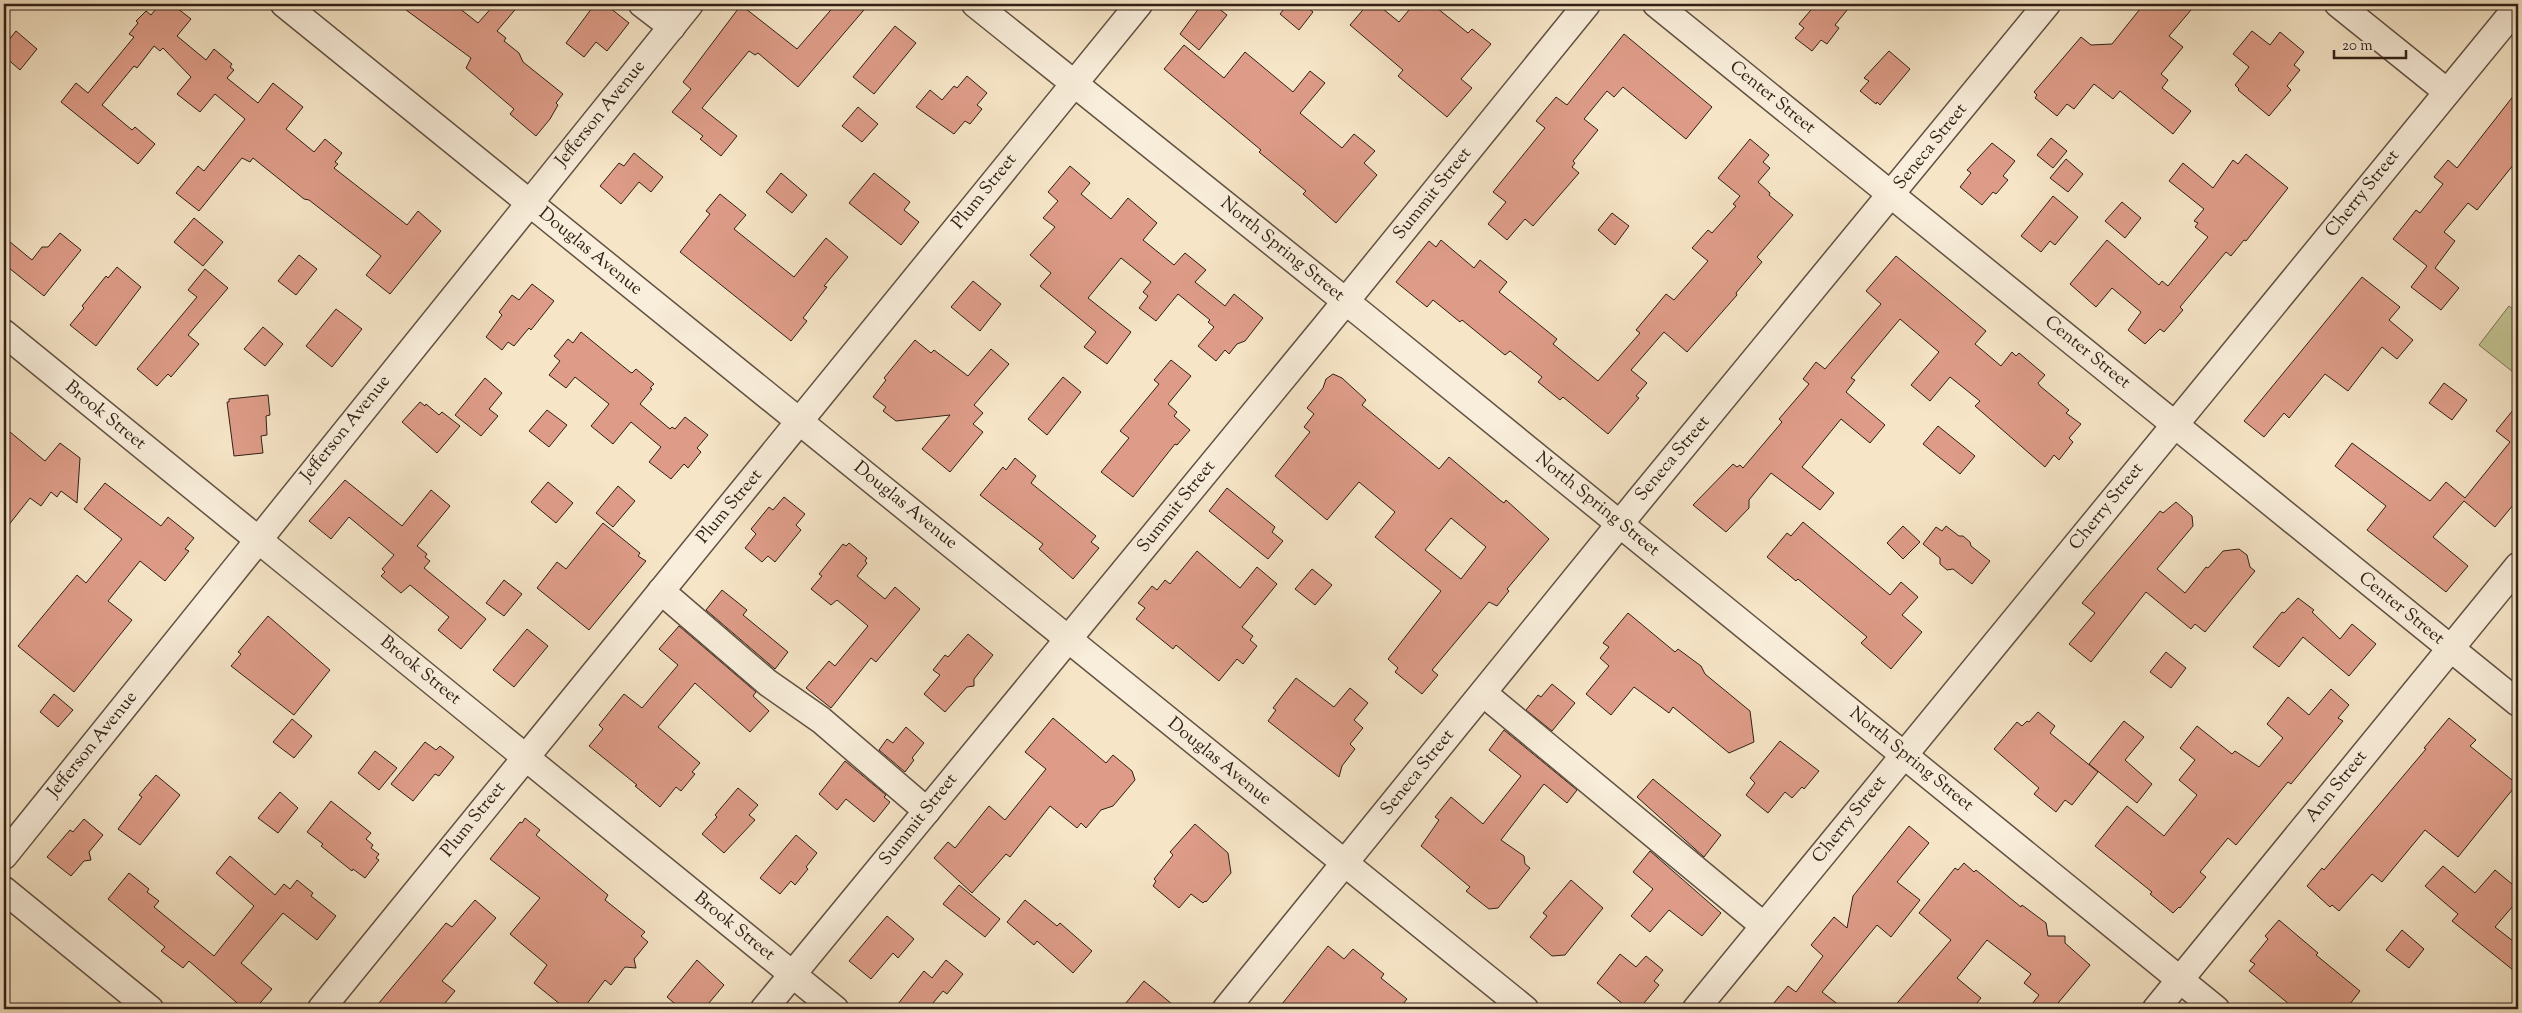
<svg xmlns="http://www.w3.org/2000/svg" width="2522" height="1013" viewBox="0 0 2522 1013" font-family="'Sorts Mill Goudy',serif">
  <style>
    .green { fill: #c2c392; stroke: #797254 }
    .building { fill: #de9c88; stroke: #302016; fill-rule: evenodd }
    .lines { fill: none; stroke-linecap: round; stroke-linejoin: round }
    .minor-casing { stroke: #625142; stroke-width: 29 }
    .minor { stroke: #f9eedb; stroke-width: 26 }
    .labels { text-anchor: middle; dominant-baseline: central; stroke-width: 4.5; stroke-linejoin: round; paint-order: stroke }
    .street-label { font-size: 18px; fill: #302016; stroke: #f9eedb }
  </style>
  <rect width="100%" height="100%" fill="#f6e5c7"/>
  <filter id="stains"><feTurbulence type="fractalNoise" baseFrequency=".004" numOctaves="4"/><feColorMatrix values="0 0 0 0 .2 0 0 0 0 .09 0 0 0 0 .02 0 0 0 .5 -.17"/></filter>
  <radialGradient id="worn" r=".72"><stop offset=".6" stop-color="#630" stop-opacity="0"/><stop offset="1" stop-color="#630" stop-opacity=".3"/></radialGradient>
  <path class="green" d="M2509,306L2518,313V376L2479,345Z"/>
  <g class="building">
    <path d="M160,4H172L191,19L177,36L206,60L214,49L232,64L230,67L234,70L227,78L258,103L273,83L303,107L286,129L314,152L325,139L342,153L335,162L338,164L334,168L407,225L418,211L441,231L390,294L366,275L381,256L309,200L304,199L253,158L250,162L242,158L199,211L176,193L198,166L204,171L245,119L215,94L200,112L177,94L191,77L163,48L160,51L154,46L137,68L134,66L102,105L132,130L135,127L155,144L138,164L61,102L76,83L88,93L134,37L129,34L138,23L136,21L146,11L151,15Z"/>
    <path d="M398,4H454L478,23L495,4H520L497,31L506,38L504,41L519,53L523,62L563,94L556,103L558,105L550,119L536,136L510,114L514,109L466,68L471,58Z"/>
    <path d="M595,4H605L629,23L607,51L596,42L584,57L566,43Z"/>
    <path d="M836,4H869L798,87L758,53L755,55L749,51L702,108L737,136L721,156L700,139L703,136L672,112L691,89L683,82L741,5L797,49Z"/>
    <path d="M1202,4H1213L1227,15L1199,50L1180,34Z"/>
    <path d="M1288,4H1303L1313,12L1299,30L1280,14Z"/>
    <path d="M1368,4H1377L1399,22L1414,4H1432L1468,33L1472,29L1491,44L1461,79L1472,88L1447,117L1398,76L1403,70L1350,25Z"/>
    <path d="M1816,4H1852L1835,25L1839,28L1827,44L1821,40L1812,51L1795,38L1804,28L1799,24Z"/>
    <path d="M2144,4H2196L2169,36L2183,47L2161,74L2168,80L2162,88L2191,111L2173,134L2120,91L2113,99L2094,84L2074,109L2067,104L2057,116L2035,98L2037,95L2034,92L2081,37L2091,45L2112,44Z"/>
    <path d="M895,26L916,43L874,94L853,77Z"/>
    <path d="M16,31L37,49L20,70L4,56V46Z"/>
    <path d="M2252,31L2270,45L2280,32L2304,52L2294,65L2300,70L2287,86L2291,90L2269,116L2238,90L2239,89L2235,85L2249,67L2233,54Z"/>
    <path d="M1624,34L1712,107L1686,139L1623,87L1614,97L1607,91L1584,119L1598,130L1573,161L1575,163L1572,167L1579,173L1533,226L1525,219L1507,240L1488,224L1506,202L1493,192L1545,128L1536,121L1556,97L1567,105Z"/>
    <path d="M1184,45L1224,78L1245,52L1293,92L1310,71L1325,83L1300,113L1342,148L1354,134L1375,151L1364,163L1377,175L1336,223L1303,194L1306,191L1259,152L1261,150L1164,69Z"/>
    <path d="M1889,51L1910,69L1880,105L1877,102L1876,104L1860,91L1869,81L1864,78Z"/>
    <path d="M967,76L987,93L977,105L982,109L970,124L965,121L954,134L916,107L930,90L942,100L954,86L957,88Z"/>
    <path d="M2518,90V159L2477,210L2468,203L2444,232L2455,241L2435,268L2459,288L2441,310L2411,287L2427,266L2393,239L2416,210L2420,213L2443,184L2434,177L2448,160L2457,168Z"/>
    <path d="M858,107L878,124L862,142L842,126Z"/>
    <path d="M2051,138L2067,151L2053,168L2037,155Z"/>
    <path d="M1750,139L1769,155L1763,162L1770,168L1758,182L1770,193L1769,195L1793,215L1757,257L1762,262L1736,293L1737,295L1687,352L1664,332L1631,370L1647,383L1636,396L1639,398L1608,434L1563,397L1560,400L1538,382L1542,377L1510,351L1505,355L1462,320L1460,322L1433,300L1427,307L1396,282L1429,241L1436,247L1441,240L1474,268L1480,260L1507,282L1499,292L1557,339L1553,344L1598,381L1640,333L1636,330L1666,294L1674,300L1708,261L1692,248L1708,230L1712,233L1736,206L1733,204L1740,196L1718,178Z"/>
    <path d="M1992,143L2015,161L2003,176L2008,180L1996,194L1993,192L1982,205L1960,187L1971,173L1967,170Z"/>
    <path d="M634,153L663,177L651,192L639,182L621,204L600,186L619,163L624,166Z"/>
    <path d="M2246,154L2288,188L2246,241L2244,240L2231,256L2226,252L2180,307L2183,310L2164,332L2160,329L2145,344L2128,330L2141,312L2112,288L2096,307L2070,284L2107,240L2159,285L2162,281L2168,286L2208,237L2195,227L2198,223L2194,221L2204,209L2169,181L2183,163L2213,188L2233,160L2238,164Z"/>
    <path d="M2066,159L2083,174L2068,192L2050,178Z"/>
    <path d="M1070,166L1090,183L1081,194L1111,219L1128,198L1157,223L1143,240L1174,265L1185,253L1206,270L1195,282L1225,306L1234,294L1263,318L1245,341L1237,344L1229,354L1225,350L1216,361L1198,346L1214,327L1208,322L1210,320L1178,294L1156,321L1139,308L1148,296L1143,292L1151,282L1121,258L1088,298L1131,332L1107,364L1084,347L1096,332L1040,286L1051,273L1030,255L1055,227L1043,218L1058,201L1048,192Z"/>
    <path d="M781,173L807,195L792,213L766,192Z"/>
    <path d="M874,173L910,202L904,210L919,222L901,245L849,203Z"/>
    <path d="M720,194L746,215L734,229L794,277L826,238L848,257L824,286L827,287L803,318L807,321L791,341L680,252L710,214L706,211Z"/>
    <path d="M2053,196L2078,217L2055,245L2050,241L2041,252L2021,236Z"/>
    <path d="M2122,202L2141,218L2125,238L2105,221Z"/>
    <path d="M1612,213L1629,226L1615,245L1598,230Z"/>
    <path d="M194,218L223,242L203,266L174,242Z"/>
    <path d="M60,233L81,250L44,296L4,264V237L32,260L42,247H48Z"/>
    <path d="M299,255L317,269L296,295L278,281Z"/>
    <path d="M1896,256L1986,331L1975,344L2001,366L2012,352L2016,356L2019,353L2045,375L2038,383L2040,386L2069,410L2066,413L2081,424L2069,438L2073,442L2059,460L2054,455L2045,467L1975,406L1980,401L1950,377L1930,401L1911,385L1939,352L1900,319L1851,378L1855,380L1846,392L1885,425L1870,443L1841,419L1802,467L1834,493L1820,510L1771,473L1749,500V508L1726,532L1693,505L1733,464L1737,467L1740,465L1743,468L1782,422L1779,419L1809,384L1803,379L1816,362L1825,369L1881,304L1866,291Z"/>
    <path d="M117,267L141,287L96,346L70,325L84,308L82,306L106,276L108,278Z"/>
    <path d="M205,269L228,288L188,335L199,344L171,377L168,374L157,386L137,369L197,297L188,290Z"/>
    <path d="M2362,277L2400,307L2389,320L2413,340L2397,359L2382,347L2348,391L2325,374L2289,418L2284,413L2264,437L2244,421Z"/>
    <path d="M973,281L1001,304L980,331L951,307Z"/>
    <path d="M532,284L554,301L531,330L529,328L514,346L508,342L502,350L486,337L502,315L499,312L512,295L519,300Z"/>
    <path d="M336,309L362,329L332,367L306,346Z"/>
    <path d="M263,327L283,344L265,366L244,349Z"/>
    <path d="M581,332L630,372L632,373L636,369L654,384L650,388L652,389L640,404L670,429L672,427L675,429L685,417L708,435L697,448L701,452L688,468L684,464L671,479L649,462L661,447L631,422L613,444L591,426L609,404L575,377L566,388L549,375L560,361L554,356L568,339L573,343Z"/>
    <path d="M915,340L931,353L934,350L968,376L991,349L1009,364L974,405L983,413L973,424L983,432L950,472L922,449L950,415L896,421L883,411L886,407L873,397L886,380L884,378Z"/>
    <path d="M1171,360L1191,376L1168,404L1177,412L1174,416L1190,430L1177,445L1175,444L1133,497L1101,472L1129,438L1120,431L1159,384L1154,380Z"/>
    <path d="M1333,374L1342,378L1366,400L1362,405L1439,469L1449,457L1501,501L1504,503L1506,500L1549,539L1507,589L1509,591L1497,606L1489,602L1432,670L1438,675L1422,694L1395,672L1398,668L1388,659L1441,591L1375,537L1395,512L1359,482L1327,520L1275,476L1310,432L1304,427L1314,414L1307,408L1323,388L1326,379ZM1451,518L1486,547L1461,579L1425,550Z"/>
    <path d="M1063,377L1081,392L1047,435L1028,419Z"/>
    <path d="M485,378L502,393L489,409L498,416L481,436L455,415Z"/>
    <path d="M2444,383L2467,400L2452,420L2429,403Z"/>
    <path d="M268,395L270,415L266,416L267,435L261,436L263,453L234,456L227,402H229V399Z"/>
    <path d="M420,402L425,406L426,404L439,415L442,412L460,426L437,453L402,422Z"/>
    <path d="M2518,404V499L2495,527L2464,501L2433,537L2468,566L2446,592L2367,530L2386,506L2335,466L2352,443L2430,501L2446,482L2465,498L2510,442L2496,431Z"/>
    <path d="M547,410L567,425L549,447L529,431Z"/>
    <path d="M1938,426L1975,456L1960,474L1923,444Z"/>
    <path d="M4,427L45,461L60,443L80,458L77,503L61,491L57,497L51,492L41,506L30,498L4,531Z"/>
    <path d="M1015,458L1036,476L1031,483L1096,536L1091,542L1099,548L1073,579L1039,549L1043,544L980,495L1003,467L1006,470Z"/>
    <path d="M345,480L402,526L431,490L450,506L417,546L427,554L425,557L430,561L424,568L486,619L461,649L438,630L449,617L410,585L401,593L381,576L385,572L382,569L394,555L349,517L331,539L309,521Z"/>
    <path d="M548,482L573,503L556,523L531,502Z"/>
    <path d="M105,483L161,526L168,517L194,538L185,549L189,551L165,581L140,561L108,601L132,620L74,692L18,646L77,575L86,583L122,539L84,509Z"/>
    <path d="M618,486L635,501L613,527L596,513Z"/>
    <path d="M1227,488L1275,527L1272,532L1283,541L1268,559L1209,511Z"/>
    <path d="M784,497L805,514L796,525L801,530L775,562L768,556L762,562L745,548L756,534L751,529L769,507L773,510Z"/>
    <path d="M2176,502L2192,516L2193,526L2157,569L2185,593L2206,567L2208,568L2223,551L2239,549L2247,555L2250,567L2255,571L2205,632L2195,624L2191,629L2146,592L2091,662L2069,644L2095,613L2082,603L2160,511L2163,513Z"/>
    <path d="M1803,522L1890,595L1901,582L1918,597L1902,615L1922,632L1891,669L1861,643L1867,637L1798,579L1796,581L1767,557L1787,533L1791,536Z"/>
    <path d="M603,523L640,553L638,556L646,561L589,630L537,588L557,562L566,569Z"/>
    <path d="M1903,526L1920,542L1903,559L1887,543Z"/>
    <path d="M1946,526L1959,536H1963L1970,542L1971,546L1990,561L1972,584L1953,569L1947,570L1940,564V558L1923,544L1936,527L1942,531Z"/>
    <path d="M849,543L867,558L865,561L867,563L857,576L885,599L895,587L920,609L876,662L871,658L831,708L806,688L829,661L835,666L868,626L837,600L831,605L811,589L822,576L819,574L843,544L846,546Z"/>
    <path d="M1197,551L1240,588L1257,567L1277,584L1242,627L1253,636L1250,640L1257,646L1243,664L1237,659L1219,681L1176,645L1173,649L1136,619L1145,608L1138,603L1152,586L1157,590L1165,580L1170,584Z"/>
    <path d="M1312,569L1332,585L1315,605L1295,589Z"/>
    <path d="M504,580L522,594L504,616L486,603Z"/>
    <path d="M722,590L747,610L743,615L788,652L775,669L706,610Z"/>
    <path d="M2298,598L2314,610L2312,612L2340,639L2352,624L2376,644L2349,676L2303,637L2279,667L2253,647L2282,612L2284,613Z"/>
    <path d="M1628,613L1675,652L1678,649L1701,666L1705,674L1750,711L1754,742L1729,753L1673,707L1669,713L1634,687L1611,715L1586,694L1609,666L1600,658L1609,647L1603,643Z"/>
    <path d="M268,616L330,670L294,715L231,666L241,654L238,652Z"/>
    <path d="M679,626L756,692L753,696L769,711L750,732L695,683L658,727L700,763L692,772L695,774L681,791L676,787L660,807L635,786L637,785L589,746L603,729L599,725L624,694L642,708L678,665L659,649Z"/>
    <path d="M527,629L548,646L514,687L493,670Z"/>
    <path d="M968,634L993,655L974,679V686L967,687L945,712L924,694L940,675L933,670L945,655L948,657Z"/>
    <path d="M2166,652L2186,668L2171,688L2150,672Z"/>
    <path d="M1296,678L1334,707L1350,688L1368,703L1354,720L1363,728L1350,744L1355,749L1342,766L1339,777L1268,721L1276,710L1273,708Z"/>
    <path d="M1552,684L1575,703L1552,731L1526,710L1538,695L1541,697Z"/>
    <path d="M2331,689L2349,705L2338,718L2343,721L2291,784L2288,782L2236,845L2228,838L2200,872L2206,877L2180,908L2179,907L2173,913L2150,894L2152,892L2095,846L2127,806L2164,836L2197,795L2179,780L2195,760L2180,748L2197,726L2232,754L2235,751L2259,767L2283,738L2267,724L2288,697L2309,715Z"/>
    <path d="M54,694L73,710L58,727L40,712Z"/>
    <path d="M2038,712L2055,726L2050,733L2098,772L2072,805L2065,800L2056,812L2034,794L2039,788L1994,749L2017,722L2022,726L2027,721L2029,722Z"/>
    <path d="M1053,718L1106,763L1113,755L1132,771L1135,780L1113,806L1101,810L1086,828L1081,823L1077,828L1050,806L1010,857L1006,854L972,893L934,858L948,842L955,848L989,806L1005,820L1046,769L1025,752Z"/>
    <path d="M2449,718L2476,740L2470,746L2517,784L2458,857L2425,830L2382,882L2372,874L2339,911L2332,905L2330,907L2307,886L2322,868L2324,870L2426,749L2424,748Z"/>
    <path d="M292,719L312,736L294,758L273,742Z"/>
    <path d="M2124,721L2144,737L2125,760L2152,784L2137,803L2089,764Z"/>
    <path d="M906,727L924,743L912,758L914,760L905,772L879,750L887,739L893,743Z"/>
    <path d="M1504,730L1577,790L1567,803L1544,784L1501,840L1524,856L1525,864L1530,868L1498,908L1489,909L1466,891L1470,887L1421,846L1439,820L1435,817L1451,797L1483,824L1521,776L1489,750Z"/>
    <path d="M1780,741L1819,771L1804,789L1802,787L1792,798L1785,792L1768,813L1746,795L1755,783L1750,778Z"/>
    <path d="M425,742L436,750L440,746L454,757L439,776L435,774L413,801L391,784Z"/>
    <path d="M375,751L397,768L379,790L358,773Z"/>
    <path d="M845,761L886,795L884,797L890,802L874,822L846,799L837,810L819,794Z"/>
    <path d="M156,775L180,795L140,845L118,829L142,797L139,795Z"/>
    <path d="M1653,779L1721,835L1704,857L1637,797Z"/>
    <path d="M738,788L758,805L749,815L755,820L724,853L702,834L717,817L715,815Z"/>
    <path d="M280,792L298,808L278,833L258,818Z"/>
    <path d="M331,801L371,833L366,839L373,845L371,848L379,854L376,858L379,860L365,878L353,869L352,871L321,846L323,844L307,832Z"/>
    <path d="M525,818L540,830L536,835L608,895L605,900L645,932L641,936L648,942L634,959L636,968L625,967L611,985L605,980L583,1009H566L534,983L547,965L510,934L540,898L490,859L520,822L522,823Z"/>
    <path d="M84,819L103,835L89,852L91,860L84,861L71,876L47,857L70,830L73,832Z"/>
    <path d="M1195,824L1228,853L1231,873L1206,902L1205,901L1203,903L1191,894L1179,908L1153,886L1156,881L1154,879L1173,855L1170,852Z"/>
    <path d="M1909,826L1929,843L1897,882L1920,900L1891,937L1877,925L1822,992L1844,1009H1769L1788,986L1796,992L1823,956L1811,945L1834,917L1847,928L1853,896Z"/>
    <path d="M796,835L817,853L806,867L808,869L795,885L791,881L780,894L760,878Z"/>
    <path d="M1650,851L1721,913L1702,936L1669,910L1650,932L1631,916L1653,889L1633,872Z"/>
    <path d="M230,856L275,895L284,884L290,889L297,880L313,893L311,896L336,916L317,940L283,913L241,963L272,989L255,1009H244L189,961L183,968L161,951L165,947L108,899L129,873L149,889L147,892L159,901L154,907L214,956L254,906L216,873Z"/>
    <path d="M1964,863L1974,872L1976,870L2021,907L2022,905L2046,923L2048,936H2065V943L2090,965L2053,1009H2028L2039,995L2024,983L2031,974L1987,940L1957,978L1981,998L1972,1009H1892L1951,940L1919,913L1955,868L1958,870Z"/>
    <path d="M2443,866L2475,893L2495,870L2518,889V900L2495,927L2518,945V974L2452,921L2458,914L2425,886Z"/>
    <path d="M1571,880L1603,908L1565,955L1552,956L1530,937L1547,916L1543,913Z"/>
    <path d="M959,885L1000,919L985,937L943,904Z"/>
    <path d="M475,900L496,918L442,981L455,991L440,1009H374L446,923L452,927Z"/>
    <path d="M1025,900L1057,926L1060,923L1092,951L1073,973L1037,941L1034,945L1007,922Z"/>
    <path d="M887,916L914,939L898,958L893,953L871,979L849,961Z"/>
    <path d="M2279,920L2318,953L2316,955L2360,991L2346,1009H2295L2249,971L2255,964L2250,961L2268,939L2265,936Z"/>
    <path d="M2402,930L2424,949L2409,968L2386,950Z"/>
    <path d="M1328,946L1344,959L1353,949L1384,974L1381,978L1407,999L1399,1009H1278Z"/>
    <path d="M1620,954L1636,967L1646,956L1663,970L1654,981L1659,985L1639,1009H1629L1597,983Z"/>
    <path d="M697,960L724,985L704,1009H681L667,997Z"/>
    <path d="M946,960L963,974L947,994L943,991L928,1009H894L924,971L932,978Z"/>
    <path d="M1144,981L1178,1009H1121Z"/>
  </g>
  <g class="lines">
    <defs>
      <g id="minor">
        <path d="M284,4L1525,1009"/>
        <path d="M642,4L672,27"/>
        <path d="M975,4L1364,316L2216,1009"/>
        <path d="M1656,4L2518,703"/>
        <path d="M2338,4L2446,91"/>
        <path d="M4,333L835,1009"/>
        <path d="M661,591L768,683L821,720L927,811"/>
        <path d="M1483,693L1764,926"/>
        <path d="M4,856L690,4"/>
        <path d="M4,890L150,1009"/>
        <path d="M321,1009L1139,4"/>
        <path d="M764,1009L1324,328L1587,4"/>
        <path d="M1226,1009L1640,499L2047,4"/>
        <path d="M1696,1009L2518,6"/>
        <path d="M2156,1009L2518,566"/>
      </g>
    </defs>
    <use href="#minor" class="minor-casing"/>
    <use href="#minor" class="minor"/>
  </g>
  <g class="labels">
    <g class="street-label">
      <text transform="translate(1772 98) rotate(39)">Center Street</text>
      <text transform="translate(601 114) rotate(-51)">Jefferson Avenue</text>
      <text transform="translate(1931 147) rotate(-51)">Seneca Street</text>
      <text transform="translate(985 192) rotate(-51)">Plum Street</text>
      <text transform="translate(1433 194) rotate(-51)">Summit Street</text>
      <text transform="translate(2363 194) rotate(-51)">Cherry Street</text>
      <text transform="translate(1282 250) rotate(39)">North Spring Street</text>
      <text transform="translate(590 252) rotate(39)">Douglas Avenue</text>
      <text transform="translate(2087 353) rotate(39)">Center Street</text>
      <text transform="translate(105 416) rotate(39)">Brook Street</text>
      <text transform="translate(346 429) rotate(-51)">Jefferson Avenue</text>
      <text transform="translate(1673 459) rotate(-50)">Seneca Street</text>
      <text transform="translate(1597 505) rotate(39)">North Spring Street</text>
      <text transform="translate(905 506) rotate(39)">Douglas Avenue</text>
      <text transform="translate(730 507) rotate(-50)">Plum Street</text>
      <text transform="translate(1177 507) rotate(-51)">Summit Street</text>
      <text transform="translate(2107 507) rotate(-51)">Cherry Street</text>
      <text transform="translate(2401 609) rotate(39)">Center Street</text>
      <text transform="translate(420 671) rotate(39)">Brook Street</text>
      <text transform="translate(93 745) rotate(-51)">Jefferson Avenue</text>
      <text transform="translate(1911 760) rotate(39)">North Spring Street</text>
      <text transform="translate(1219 762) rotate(39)">Douglas Avenue</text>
      <text transform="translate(1418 773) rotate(-51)">Seneca Street</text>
      <text transform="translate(2337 787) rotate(-51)">Ann Street</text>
      <text transform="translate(474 820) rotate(-51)">Plum Street</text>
      <text transform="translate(919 820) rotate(-51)">Summit Street</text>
      <text transform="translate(1850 820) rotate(-51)">Cherry Street</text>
      <text transform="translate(734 927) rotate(39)">Brook Street</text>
    </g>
  </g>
  <rect width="2522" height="1013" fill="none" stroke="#f6e5c7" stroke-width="20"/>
  <rect x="5" y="5" width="2512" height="1003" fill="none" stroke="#302016" stroke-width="2.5"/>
  <rect x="10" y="10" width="2502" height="993" fill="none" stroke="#302016"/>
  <path d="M2334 50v8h72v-8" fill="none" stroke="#302016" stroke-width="2.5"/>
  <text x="2342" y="50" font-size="15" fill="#302016" stroke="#f9eedb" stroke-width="4" paint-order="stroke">20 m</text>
  <rect width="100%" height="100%" filter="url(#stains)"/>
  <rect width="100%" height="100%" fill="url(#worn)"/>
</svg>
